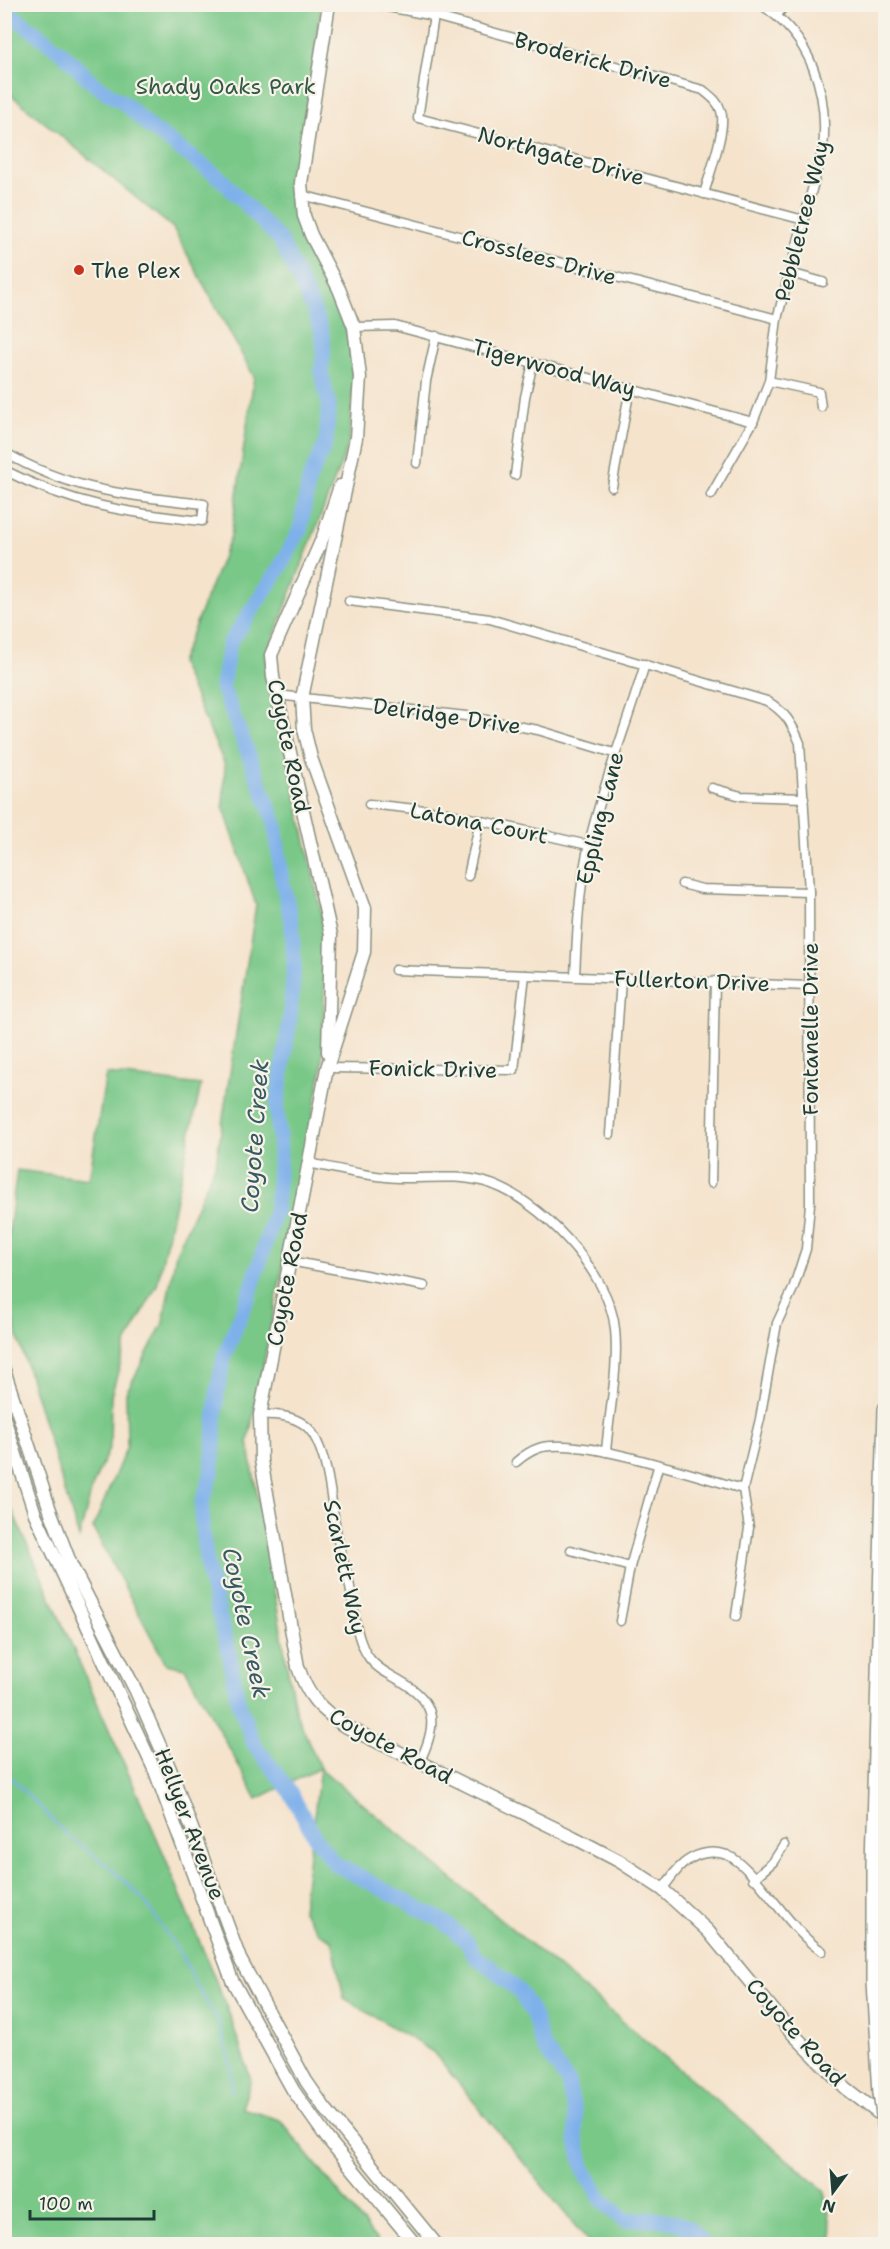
<svg xmlns="http://www.w3.org/2000/svg" width="890" height="2249" viewBox="0 0 890 2249" font-family="'Shantell Sans',sans-serif">
  <style>
    .green { fill: #79c888; stroke: #4c825e; stroke-width: 1.5 }
    .lines { fill: none; stroke-linecap: round; stroke-linejoin: round }
    .stream { stroke: #7eb0ea; stroke-width: 2 }
    .river { stroke: #7eb0ea; stroke-width: 15 }
    .street-casing { stroke: #8a9080; stroke-width: 11 }
    .secondary-casing { stroke: #8a9080; stroke-width: 15 }
    .highway-casing { stroke: #8a9080; stroke-width: 18 }
    .street { stroke: #fff; stroke-width: 8 }
    .secondary { stroke: #fff; stroke-width: 12 }
    .highway { stroke: #fff; stroke-width: 15 }
    .highway-bridge-casing { stroke: #8a9080; stroke-width: 18; stroke-linecap: butt }
    .highway-bridge { stroke: #fff; stroke-width: 15 }
    .poi-dot { fill: #c8321e; stroke: #f7f3e8; stroke-width: 2 }
    .labels { text-anchor: middle; dominant-baseline: central; stroke-width: 4.5; stroke-linejoin: round; paint-order: stroke }
    .street-label { font-size: 22px; fill: #1f3d34; stroke: #f7f3e8 }
    .park-label { font-size: 22px; fill: #315945; stroke: #f7f3e8 }
    .poi-label { font-size: 22px; fill: #1f3d34; stroke: #f7f3e8; text-anchor: start }
    .water-label { font-size: 24px; font-style: italic; fill: #375a62; stroke: #f7f3e8 }
  </style>
  <rect width="100%" height="100%" fill="#f7f3e8"/>
  <filter id="ink" filterUnits="userSpaceOnUse"><feTurbulence type="fractalNoise" baseFrequency=".0167" numOctaves="2"/><feDisplacementMap in="SourceGraphic" scale="12" xChannelSelector="R" yChannelSelector="G"/><feConvolveMatrix kernelMatrix="1 2 1 2 8 2 1 2 1" color-interpolation-filters="sRGB"/></filter>
  <filter id="wash" filterUnits="userSpaceOnUse"><feTurbulence type="fractalNoise" baseFrequency=".008" numOctaves="4" result="noise"/><feDisplacementMap in="SourceGraphic" scale="24" xChannelSelector="R" yChannelSelector="G"/><feGaussianBlur stdDeviation="1.35" result="paint"/><feColorMatrix in="noise" values="0 0 0 0 0 0 0 0 0 0 0 0 0 0 0 0 0 1.4 0 .05"/><feComposite in="paint" operator="in"/></filter>
  <g filter="url(#wash)">
    <rect width="100%" height="100%" fill="#f5e3cc"/>
    <g class="green">
      <path d="M4,5H321L294,200L349,335L354,379L349,443L266,657L326,934L322,1069L248,1442L295,1710L320,1768L825,2191L834,2244H590L433,2052L344,1998L332,1940L319,1933L302,1910L320,1768L257,1799L185,1668L166,1664L93,1528L127,1446L126,1393L163,1323L176,1253L216,1163L256,905L223,806L225,765L180,663L231,536L254,377L173,228L5,90Z"/>
      <path d="M106,1074L201,1085L157,1285L126,1344L111,1396L110,1446L93,1485L79,1538L5,1295V1263L17,1170L89,1179Z"/>
      <path d="M5,1494L163,1852L230,2016L251,2080L242,2108L280,2120L380,2244H5Z"/>
    </g>
    <g class="lines">
      <path class="stream" d="M4,1770L67,1835L111,1868L143,1899L183,1958L195,1983L219,2022L232,2071L231,2092"/>
      <path class="river" d="M4,9L61,52L94,84L125,104L152,129L220,178L280,240L312,306L322,333L324,352L321,372L329,404L326,442L309,480L300,530L279,569L229,644L222,687L275,822L281,874L292,925L294,963L290,1018L277,1106L280,1155L276,1208L252,1287L224,1357L217,1394L212,1472L202,1504V1528L208,1573L229,1653L238,1701L254,1744L289,1790L316,1839L335,1864L443,1921L467,1942L476,1958L488,1965L519,1991L533,2014L543,2046L568,2082L575,2116L576,2138L584,2170L601,2198L624,2220C652,2218 687,2215 703,2244"/>
    </g>
  </g>
  <g filter="url(#ink)">
    <g class="lines">
      <defs>
        <g id="street">
          <path d="M373,4L434,16L703,90C710,96 718,101 721,111C727,128 709,175 704,194"/>
          <path d="M777,15L786,4"/>
          <path d="M434,16L418,118L804,220"/>
          <path d="M302,195L777,319"/>
          <path d="M790,273L823,282"/>
          <path d="M354,327L395,326L753,422"/>
          <path d="M769,381L819,392L821,407"/>
          <path d="M4,452C70,491 130,496 204,504L202,521C128,513 72,505 4,470"/>
          <path d="M417,463L426,381L436,336"/>
          <path d="M515,475L525,397L533,363"/>
          <path d="M612,487L630,388"/>
          <path d="M711,495L753,422L769,381L777,319L823,149C829,92 811,36 760,4"/>
          <path d="M349,601L490,619L767,701C785,712 792,723 800,743L809,892L810,1204L806,1249L793,1289L777,1323L760,1419L743,1489L749,1528L736,1616"/>
          <path d="M277,695L466,716L538,730L614,753"/>
          <path d="M712,788L741,796L804,798"/>
          <path d="M369,804L443,812L588,845"/>
          <path d="M468,876L480,821"/>
          <path d="M682,884L702,889L809,892"/>
          <path d="M395,970L809,986"/>
          <path d="M575,976C577,932 579,887 589,844C603,783 627,725 645,664"/>
          <path d="M327,1068L514,1070L525,975"/>
          <path d="M610,1134L621,980"/>
          <path d="M309,1163C338,1169 369,1177 399,1178C429,1179 455,1174 485,1182C539,1197 610,1273 615,1329C619,1369 609,1412 606,1452"/>
          <path d="M711,1183L715,981"/>
          <path d="M290,1261L424,1286"/>
          <path d="M260,1415C279,1414 302,1417 313,1434C332,1465 331,1515 340,1549C344,1564 349,1578 351,1593C355,1615 356,1641 370,1659C377,1669 389,1674 399,1680C438,1702 438,1725 419,1763"/>
          <path d="M516,1462C523,1456 530,1451 539,1448C579,1436 699,1477 743,1489"/>
          <path d="M571,1550L630,1567"/>
          <path d="M620,1621L630,1567L658,1467"/>
          <path d="M753,1879L773,1862L784,1845"/>
          <path d="M662,1889C670,1880 677,1867 687,1861C698,1853 713,1850 727,1855C755,1866 789,1931 822,1951"/>
        </g>
        <g id="secondary">
          <path d="M329,4L301,183L304,216L311,235L339,289L354,327L360,377L356,438L302,698L304,729L311,758L365,908L364,952L327,1068L260,1415L261,1460L298,1667C308,1697 318,1706 343,1725L573,1837L619,1861L662,1889L708,1931L793,2034L846,2088L886,2119"/>
          <path d="M328,1052L331,935L273,677L271,655L323,537L340,486"/>
          <path d="M4,1370L50,1510L71,1565L136,1691L170,1769L240,1959L306,2081L324,2107L436,2244"/>
          <path d="M4,1418L35,1514L155,1771L232,1980L293,2090L327,2138L415,2244"/>
        </g>
        <path id="highway" d="M881,2093L874,1982V1866L886,1409"/>
      </defs>
      <use href="#street" class="street-casing"/>
      <use href="#secondary" class="secondary-casing"/>
      <use href="#highway" class="highway-casing"/>
      <use href="#street" class="street"/>
      <use href="#secondary" class="secondary"/>
      <use href="#highway" class="highway"/>
      <defs>
        <path id="highway-bridge" d="M881,2093L886,2130"/>
      </defs>
      <use href="#highway-bridge" class="highway-bridge-casing"/>
      <use href="#highway-bridge" class="highway-bridge"/>
    </g>
  </g>
  <circle class="poi-dot" cx="79" cy="270" r="6"/>
  <g class="labels">
    <g class="street-label">
      <text transform="translate(593 60) rotate(15)">Broderick Drive</text>
      <text transform="translate(561 156) rotate(15)">Northgate Drive</text>
      <text transform="translate(802 221) rotate(-76)">Pebbletree Way</text>
      <text transform="translate(539 257) rotate(15)">Crosslees Drive</text>
      <text transform="translate(554 368) rotate(15)">Tigerwood Way</text>
      <text transform="translate(447 716) rotate(8)">Delridge Drive</text>
      <text transform="translate(289 746) rotate(78)">Coyote Road</text>
      <text transform="translate(600 818) rotate(-76)">Eppling Lane</text>
      <text transform="translate(479 823) rotate(11)">Latona Court</text>
      <text transform="translate(692 981) rotate(2)">Fullerton Drive</text>
      <text transform="translate(810 1029) rotate(-90)">Fontanelle Drive</text>
      <text transform="translate(433 1069) rotate(1)">Fonick Drive</text>
      <text transform="translate(287 1279) rotate(-79)">Coyote Road</text>
      <text transform="translate(345 1567) rotate(78)">Scarlett Way</text>
      <text transform="translate(391 1746) rotate(28)">Coyote Road</text>
      <text transform="translate(190 1824) rotate(69)">Hellyer Avenue</text>
      <text transform="translate(796 2032) rotate(48)">Coyote Road</text>
    </g>
    <g class="park-label">
      <text x="226" y="86">Shady Oaks Park</text>
    </g>
    <g class="poi-label">
      <text x="91" y="270">The Plex</text>
    </g>
    <g class="water-label">
      <text transform="translate(255 1136) rotate(-86)">Coyote Creek</text>
      <text transform="translate(246 1623) rotate(78)">Coyote Creek</text>
    </g>
  </g>
  <rect width="890" height="2249" fill="none" stroke="#f7f3e8" stroke-width="24"/>
  <g transform="translate(833 2192) rotate(196)" stroke="#f7f3e8" stroke-width="4.5" paint-order="stroke">
  <path d="M0-4.5L10 22L0 15L-10 22Z" fill="#1f3d34"/>
  <text y="-9" font-size="16" font-weight="bold" text-anchor="middle" fill="#1f3d34">N</text>
  </g>
  <path d="M30 2210v9h124v-9" fill="none" stroke="#1f3d34" stroke-width="3"/>
  <text x="39" y="2210" font-size="18" fill="#1f3d34" stroke="#f7f3e8" stroke-width="4.5" paint-order="stroke">100 m</text>
</svg>
